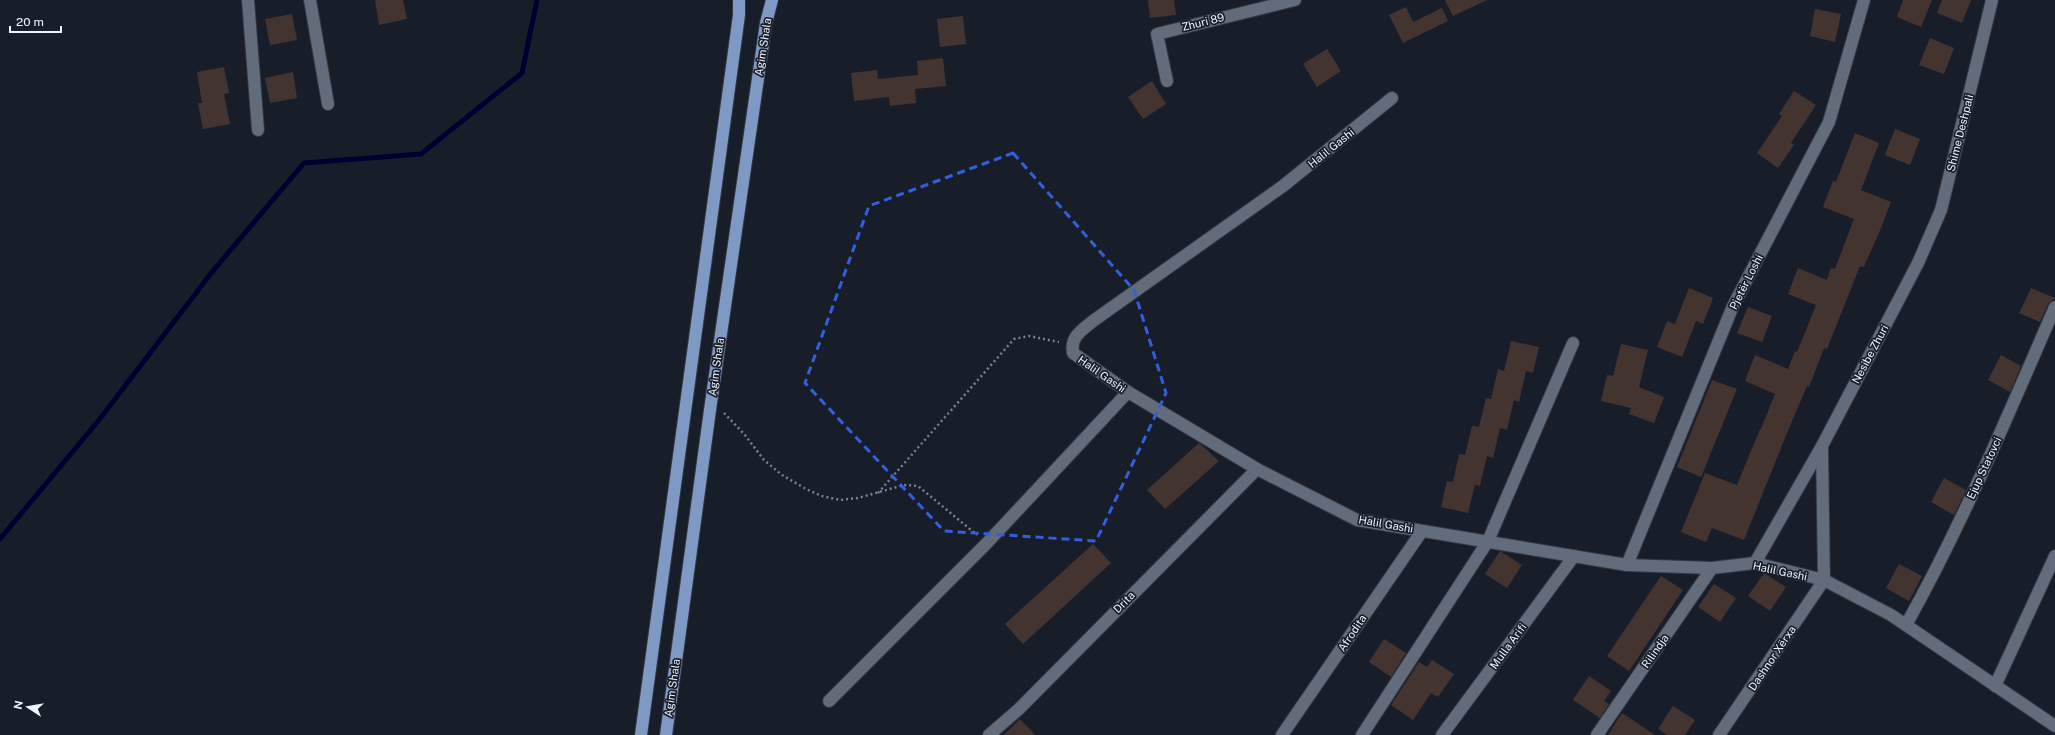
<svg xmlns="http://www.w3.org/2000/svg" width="2055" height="735" viewBox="0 0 2055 735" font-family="'Public Sans',sans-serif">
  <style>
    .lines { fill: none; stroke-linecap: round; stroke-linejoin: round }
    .stream { stroke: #000030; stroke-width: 5 }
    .building { fill: #443430 }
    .minor-casing { stroke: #333741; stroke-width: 14 }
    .major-casing { stroke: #333741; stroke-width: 14 }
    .path { stroke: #7c828d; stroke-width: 2.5; stroke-dasharray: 2 3; stroke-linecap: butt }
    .minor { stroke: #636c7a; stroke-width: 12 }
    .major { stroke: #7e99c4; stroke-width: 12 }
    .marked { fill: none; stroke: #325fdc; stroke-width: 3; stroke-dasharray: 8 5; stroke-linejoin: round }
    .labels { text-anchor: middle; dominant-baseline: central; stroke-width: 3.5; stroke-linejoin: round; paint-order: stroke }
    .street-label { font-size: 11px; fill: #eff4fd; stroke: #171e2a }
  </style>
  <rect width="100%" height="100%" fill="#171e2a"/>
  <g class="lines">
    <path class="stream" d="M0,539L99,420L212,272L304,163L421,154L522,73L537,0"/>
  </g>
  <g class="building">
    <path d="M375,0H403L407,19L379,25Z"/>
    <path d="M1148,0H1174L1176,15L1150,18Z"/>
    <path d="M1445,0H1487L1453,16Z"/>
    <path d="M1903,0H1932L1921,27L1897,17Z"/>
    <path d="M1942,0H1971L1962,23L1937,13Z"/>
    <path d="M1406,7L1413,22L1442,8L1448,21L1403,43L1389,15Z"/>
    <path d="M1815,9L1841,14L1835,42L1810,36Z"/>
    <path d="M292,14L297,40L270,45L265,19Z"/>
    <path d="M963,16L966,44L940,47L937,19Z"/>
    <path d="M1930,38L1954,48L1944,74L1919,65Z"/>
    <path d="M1327,49L1341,71L1317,87L1303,64Z"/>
    <path d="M943,58L946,86L915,89L916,103L890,106L889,97L854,101L851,73L877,70L878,79L918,75L917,61Z"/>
    <path d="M224,67L229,93L224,94L230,124L203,129L198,103H202L197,72Z"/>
    <path d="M293,72L297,98L270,103L265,78Z"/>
    <path d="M1152,81L1166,104L1143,119L1128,97Z"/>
    <path d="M1794,91L1816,105L1791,143L1794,145L1778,168L1757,153L1782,116L1779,114Z"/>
    <path d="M1895,129L1920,139L1910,165L1885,155Z"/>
    <path d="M1855,133L1879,143L1861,190L1891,202L1881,228L1864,267L1860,266L1827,349L1824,348L1809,387L1807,386L1789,428L1744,540L1712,528L1706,542L1681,532L1705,473L1737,485L1760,429H1761L1775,394L1745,381L1755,355L1788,369L1795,351L1797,352L1816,305L1788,294L1798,268L1827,280L1831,268L1835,269L1854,219L1823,207L1833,181L1836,182Z"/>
    <path d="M1689,288L1713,298L1703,324L1696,321L1682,357L1657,347L1667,321L1675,324Z"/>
    <path d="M2031,288L2055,298L2048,304L2040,322L2019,313Z"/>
    <path d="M1748,307L1772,316L1762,342L1737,333Z"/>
    <path d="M1511,341L1539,347L1533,373L1526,371L1519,402L1514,400L1507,430L1500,428L1493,458L1487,456L1480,486L1475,485L1468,513L1441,507L1447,481L1453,482L1459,454L1465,455L1472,426L1479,427L1486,398L1491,399L1498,369L1504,371Z"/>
    <path d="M1621,344L1648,350L1639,387L1664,397L1654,423L1629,414L1631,408L1601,401L1607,375L1613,376Z"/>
    <path d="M2001,355L2021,366L2010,392L1988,380Z"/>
    <path d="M1712,380L1737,389L1701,477L1677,467Z"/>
    <path d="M1199,443L1219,461L1165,509L1147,490Z"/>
    <path d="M1944,478L1966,490L1954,515L1931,502Z"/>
    <path d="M1093,544L1111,563L1023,644L1005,624Z"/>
    <path d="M1500,551L1522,565L1507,588L1485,574Z"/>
    <path d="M1899,564L1922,576L1909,601L1886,588Z"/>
    <path d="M1764,573L1786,587L1770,611L1748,596Z"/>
    <path d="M1661,576L1683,590L1629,671L1607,656Z"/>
    <path d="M1714,584L1736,598L1720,622L1698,607Z"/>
    <path d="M1384,639L1406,653L1391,677L1369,662Z"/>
    <path d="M1432,660L1454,674L1438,697L1431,693L1413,720L1391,705L1419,662L1427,667Z"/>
    <path d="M1589,676L1611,691L1604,701L1609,704L1600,718L1573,700Z"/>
    <path d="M1673,706L1695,720L1685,735H1667L1658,729Z"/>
    <path d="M1622,713L1655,735H1608Z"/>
    <path d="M1020,719L1035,735H1004Z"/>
  </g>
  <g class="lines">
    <defs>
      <g id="minor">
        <path d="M248,0L258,130"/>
        <path d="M310,0L328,104"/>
        <path d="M1167,81L1157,34L1295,0"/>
        <path d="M1392,98L1283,186L1093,321C1081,331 1070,337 1073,353L1128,392L1257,469L1357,520L1627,565L1712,568L1755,563L1824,580L1891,615L2055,726"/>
        <path d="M1755,563L1822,446L1918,263L1941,210L1992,0"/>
        <path d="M1627,565L1733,306L1829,122L1864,0"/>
        <path d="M1906,625C1963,523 2008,415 2055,307"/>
        <path d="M1995,686L2055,556"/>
        <path d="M829,701L987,543L1128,392"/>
        <path d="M989,735L1019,709L1257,469"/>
        <path d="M1282,735L1422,531"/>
        <path d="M1362,735L1488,541L1573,343"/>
        <path d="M1442,735L1574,556"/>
        <path d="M1597,735L1712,568"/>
        <path d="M1719,735L1824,580L1822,446"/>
      </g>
      <g id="major">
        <path d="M641,735L739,15V0"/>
        <path d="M666,735L710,410L766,23L772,0"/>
      </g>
    </defs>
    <use href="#minor" class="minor-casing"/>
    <use href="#major" class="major-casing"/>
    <g class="path">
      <path d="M724,413L745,435L764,460L782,475L806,489L822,496L840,500L858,498L904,485L918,486L977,535"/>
      <path d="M878,493L1014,339L1029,336L1059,342"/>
    </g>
    <use href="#minor" class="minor"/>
    <use href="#major" class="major"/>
  </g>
  <path class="marked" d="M1013,153L1134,290L1166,393L1096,541L944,531L805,383L869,206Z"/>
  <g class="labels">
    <g class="street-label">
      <text transform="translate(1203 22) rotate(-14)">Zhuri 89</text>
      <text transform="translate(763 47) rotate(-81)">Agim Shala</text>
      <text transform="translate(1960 133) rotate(-76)">Shime Deshpali</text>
      <text transform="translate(1331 148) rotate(-39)">Halil Gashi</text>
      <text transform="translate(1746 282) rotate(-63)">Pjetër Loshi</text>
      <text transform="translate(1870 354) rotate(-62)">Nesibe Zhuri</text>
      <text transform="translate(716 367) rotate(-82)">Agim Shala</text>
      <text transform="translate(1102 374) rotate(35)">Halil Gashi</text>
      <text transform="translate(1984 468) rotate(-65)">Ejup Statovci</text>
      <text transform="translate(1386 524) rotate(10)">Halil Gashi</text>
      <text transform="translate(1780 571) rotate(12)">Halil Gashi</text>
      <text transform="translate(1124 602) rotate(-45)">Drita</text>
      <text transform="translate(1352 633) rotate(-56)">Afrodita</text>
      <text transform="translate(1508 646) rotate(-54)">Mulla Arifi</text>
      <text transform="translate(1655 651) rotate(-55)">Rilindja</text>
      <text transform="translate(1772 658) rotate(-56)">Dashnor Xërxa</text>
      <text transform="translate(672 688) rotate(-82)">Agim Shala</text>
    </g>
  </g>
  <g transform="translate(28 707) rotate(282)" stroke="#171e2a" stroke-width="3" paint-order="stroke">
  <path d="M0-3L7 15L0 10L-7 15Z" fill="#eff4fd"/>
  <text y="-6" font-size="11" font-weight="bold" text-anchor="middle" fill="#eff4fd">N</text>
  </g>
  <path d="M10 26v6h51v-6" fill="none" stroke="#eff4fd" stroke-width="2"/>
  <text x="16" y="26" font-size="12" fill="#eff4fd" stroke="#171e2a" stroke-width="3" paint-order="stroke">20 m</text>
</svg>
